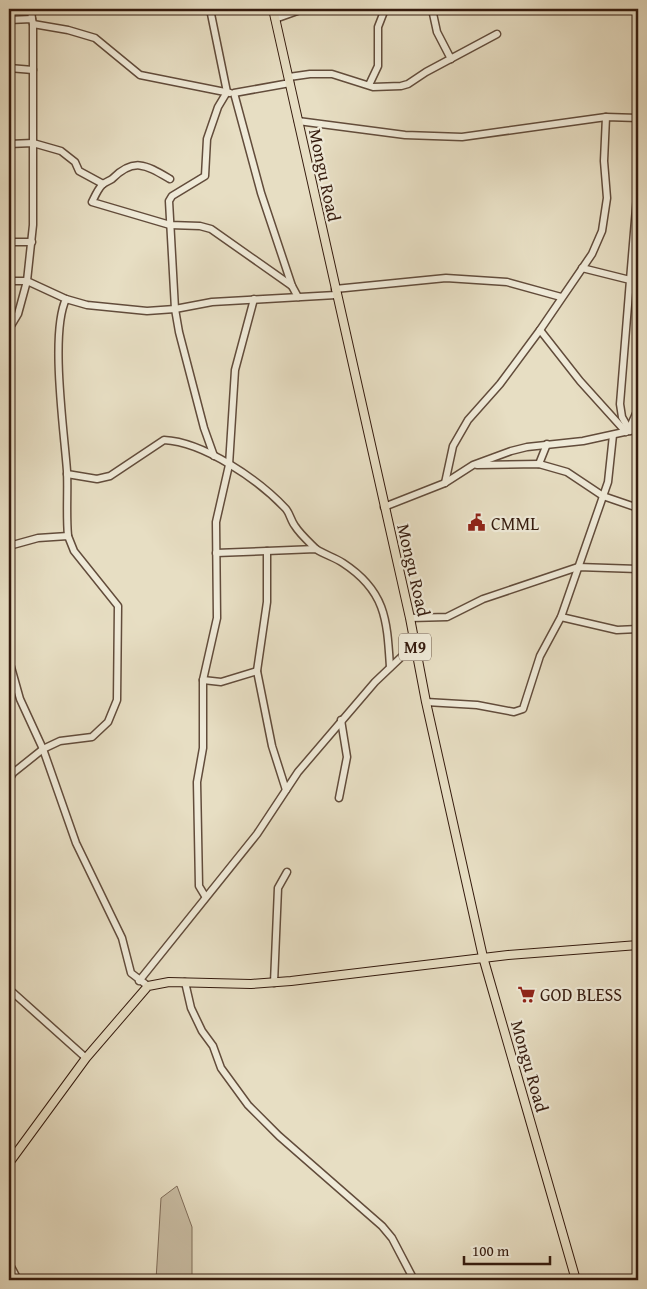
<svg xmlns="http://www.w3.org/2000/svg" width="647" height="1289" viewBox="0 0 647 1289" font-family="'Gentium Book Plus',serif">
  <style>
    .green { fill: #c9bda4; stroke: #7f6c59 }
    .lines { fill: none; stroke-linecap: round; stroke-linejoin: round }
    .minor-casing { stroke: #624c3b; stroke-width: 9 }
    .major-casing { stroke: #351b0e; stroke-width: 10 }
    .minor { stroke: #efead8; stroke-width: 6 }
    .major { stroke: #e7dec3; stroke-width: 8 }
    .labels { text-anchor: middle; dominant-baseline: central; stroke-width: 4.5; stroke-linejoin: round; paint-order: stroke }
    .shield { fill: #efead8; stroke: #6d594b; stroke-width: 1 }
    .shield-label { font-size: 16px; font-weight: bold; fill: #351b0e }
    .street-label { font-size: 18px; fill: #351b0e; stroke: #efead8 }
    .poi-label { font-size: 18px; fill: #351b0e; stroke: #efead8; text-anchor: start }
  </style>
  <rect width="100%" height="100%" fill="#e7dec3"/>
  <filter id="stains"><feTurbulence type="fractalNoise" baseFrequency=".004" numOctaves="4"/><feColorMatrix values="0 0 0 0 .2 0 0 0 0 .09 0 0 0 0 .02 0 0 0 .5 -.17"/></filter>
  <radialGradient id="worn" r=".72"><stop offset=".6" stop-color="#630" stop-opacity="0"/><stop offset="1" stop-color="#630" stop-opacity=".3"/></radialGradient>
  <path class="green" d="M177,1186L192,1227V1280H156L161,1198Z"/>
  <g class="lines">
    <defs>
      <g id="minor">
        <path d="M31,9L32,19"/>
        <path d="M210,9L227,92L218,107L207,139L205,176L172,196L169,201L175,309L179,332L204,428L214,456"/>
        <path d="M432,9L437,32L451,59"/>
        <path d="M275,19L303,9"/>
        <path d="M9,20L32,19L33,24V225L27,281L66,299C50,333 64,430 67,471C68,492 66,514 68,536"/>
        <path d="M33,24L68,30L95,38L140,75L230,93"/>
        <path d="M9,68L33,70"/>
        <path d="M289,77L310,74H332L373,87L401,86L408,84L426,72L497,34"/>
        <path d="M290,83L234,93L261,193L292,286L298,297"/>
        <path d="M369,85L378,66V27L385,9"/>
        <path d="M298,121L405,135L462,137L606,117L638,118"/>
        <path d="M9,144L33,143L61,151L75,162L79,171L103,184"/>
        <path d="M170,179C146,165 134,157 112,179C109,181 105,182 102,185C98,189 95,196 92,202L170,225L200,226L211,229L292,286"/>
        <path d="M9,242H32"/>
        <path d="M582,268L630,280L620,404L622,417L630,431"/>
        <path d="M630,280L638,184"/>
        <path d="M9,281H27L18,314L9,329"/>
        <path d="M335,289L446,278L507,282L561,297"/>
        <path d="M66,299L87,305L147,311L175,309L212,302L336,295"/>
        <path d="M540,330L580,381L626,432"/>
        <path d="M630,427L638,409"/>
        <path d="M539,464L547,444"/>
        <path d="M477,465L539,464L567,472L603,496L638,508"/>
        <path d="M67,474L97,479L110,476L164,440C204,442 259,480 286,509C290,514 291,521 295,526C300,534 309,542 316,549"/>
        <path d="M445,483L453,446L468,420L500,384L540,330L592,254L602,231L607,198L604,161L606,117"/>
        <path d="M384,507L445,483L473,465L511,451L527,447L583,441L638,429"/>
        <path d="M9,546L38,538L68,536L74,551L118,606L117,700L108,722L92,737L60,741L43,749L13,773L9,780"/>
        <path d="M267,551V602L257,671L272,746L286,790"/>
        <path d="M216,553L316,549C325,555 334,557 343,563C386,591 387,620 390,667"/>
        <path d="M561,617L617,630L638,629"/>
        <path d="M410,618L447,617L483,599L578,567L638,569"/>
        <path d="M9,660L20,699L43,749L76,843L122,938L131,973L148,986"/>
        <path d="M203,680L221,682L257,671"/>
        <path d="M426,702L477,705L514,712L523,709L540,656L561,617L608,482L613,435"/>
        <path d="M339,798L347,757L341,720"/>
        <path d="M205,896L199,886L197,782L203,748V680L217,618L216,522L229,465L235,370L254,299"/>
        <path d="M139,981L257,834L298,772L375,682L415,644"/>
        <path d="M185,982L191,1008L202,1031L213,1046L221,1068L248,1105L279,1136L382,1226L392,1238L414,1280"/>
        <path d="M274,983L278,888L287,872"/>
        <path d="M9,989L86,1058"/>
        <path d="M9,1263L18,1280"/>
      </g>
      <g id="major">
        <path d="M273,9L410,618L426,702L483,957L576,1280"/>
        <path d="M9,1163L86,1058L148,986L169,982L251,984L291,981L508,955L638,945"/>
      </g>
    </defs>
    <use href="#minor" class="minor-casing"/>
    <use href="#major" class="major-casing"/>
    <use href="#minor" class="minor"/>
    <use href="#major" class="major"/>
  </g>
  <defs>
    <symbol id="civic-bare" viewBox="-9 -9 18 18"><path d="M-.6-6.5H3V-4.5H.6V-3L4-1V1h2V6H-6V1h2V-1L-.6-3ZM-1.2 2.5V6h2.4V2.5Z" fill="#8f2418" stroke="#efead8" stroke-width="2.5" paint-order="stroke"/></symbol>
    <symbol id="supermarket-bare" viewBox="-9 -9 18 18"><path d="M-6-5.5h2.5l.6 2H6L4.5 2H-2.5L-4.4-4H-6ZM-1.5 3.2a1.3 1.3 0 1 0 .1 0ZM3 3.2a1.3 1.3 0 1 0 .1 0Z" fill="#8f2418" stroke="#efead8" stroke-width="2.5" paint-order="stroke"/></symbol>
  </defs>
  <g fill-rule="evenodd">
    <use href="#civic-bare" x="464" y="510" width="25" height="25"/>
    <use href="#supermarket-bare" x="514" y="982" width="25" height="25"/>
  </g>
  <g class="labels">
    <rect class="shield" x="399" y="633.5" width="32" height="27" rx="4"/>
    <g class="shield-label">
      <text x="415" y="647">M9</text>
    </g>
    <g class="street-label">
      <text transform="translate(325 175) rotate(78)">Mongu Road</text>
      <text transform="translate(414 570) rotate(77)">Mongu Road</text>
      <text transform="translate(530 1066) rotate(74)">Mongu Road</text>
    </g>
    <g class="poi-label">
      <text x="491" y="523">CMML</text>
      <text x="540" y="994">GOD BLESS</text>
    </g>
  </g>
  <rect width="647" height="1289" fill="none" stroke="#e7dec3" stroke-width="30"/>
  <rect x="10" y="10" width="627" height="1269" fill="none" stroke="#351b0e" stroke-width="2.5"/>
  <rect x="15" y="15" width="617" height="1259" fill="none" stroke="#351b0e"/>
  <path d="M464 1256v8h86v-8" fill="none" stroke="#351b0e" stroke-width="2.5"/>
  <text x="472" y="1256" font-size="15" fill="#351b0e" stroke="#efead8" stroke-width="4" paint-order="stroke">100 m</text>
  <rect width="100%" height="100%" filter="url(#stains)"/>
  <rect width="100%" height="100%" fill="url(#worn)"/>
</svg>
